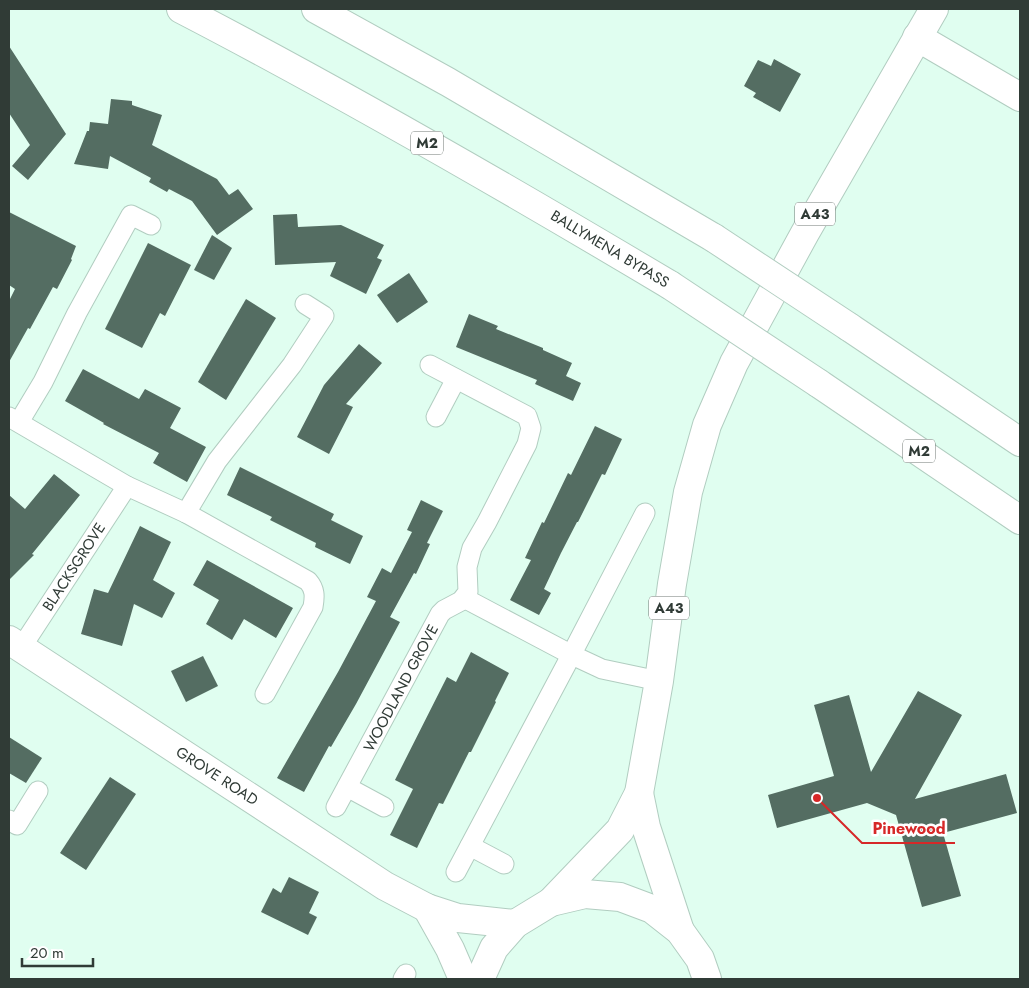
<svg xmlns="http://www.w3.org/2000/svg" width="1029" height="988" viewBox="0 0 1029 988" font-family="Jost,sans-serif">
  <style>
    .building { fill: #546d62 }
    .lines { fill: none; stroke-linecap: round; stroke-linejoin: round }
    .street-casing { stroke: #b1cdc0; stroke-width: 21 }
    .secondary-casing { stroke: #b1cdc0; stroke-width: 30 }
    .primary-casing { stroke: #b1cdc0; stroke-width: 30 }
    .highway-casing { stroke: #b1cdc0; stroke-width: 30 }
    .street { stroke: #fff; stroke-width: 19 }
    .secondary { stroke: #fff; stroke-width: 28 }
    .primary { stroke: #fff; stroke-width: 28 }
    .highway { stroke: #fff; stroke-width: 28 }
    .highway-bridge-casing { stroke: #b1cdc0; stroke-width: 30; stroke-linecap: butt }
    .highway-bridge { stroke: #fff; stroke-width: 28 }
    .labels { text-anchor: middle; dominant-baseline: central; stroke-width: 5; stroke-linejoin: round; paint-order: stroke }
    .shield { fill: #fff; stroke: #6e7672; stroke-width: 1 }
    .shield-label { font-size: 14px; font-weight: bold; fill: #303b36 }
    .street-label { font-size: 15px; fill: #303b36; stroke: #fff }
    .leader { fill: none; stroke: #d62828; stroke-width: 2 }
    .callout-dot { fill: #d62828; stroke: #fff; stroke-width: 2 }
    .callout-label { font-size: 16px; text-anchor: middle; font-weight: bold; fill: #d62828; stroke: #fff; stroke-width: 5; stroke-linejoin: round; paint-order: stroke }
  </style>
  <rect width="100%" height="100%" fill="#e0fef0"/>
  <g class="building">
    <path d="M9,46L66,134L28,180L12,166L30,145L9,113Z"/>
    <path d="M774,59L801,74L780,112L753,97L756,93L744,86L758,60L771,66Z"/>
    <path d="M111,99L132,101V105L162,115L152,145L217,179L229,195L238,189L253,209L217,235L192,201L169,189L167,192L149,182L151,178L110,156L108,169L74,164L87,131H89L90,122L108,124Z"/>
    <path d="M9,212L76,246L71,259L72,260L57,289L53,287L30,329L28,328L9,362V301L15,289L9,285Z"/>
    <path d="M297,214L298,227L341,225L384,245L377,258L382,260L366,294L330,276L336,262L275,265L273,215Z"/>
    <path d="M212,235L232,248L214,280L194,270Z"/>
    <path d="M148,243L191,265L165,316L160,313L142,348L105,329Z"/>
    <path d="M409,273L428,302L397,323L377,295Z"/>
    <path d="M246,299L276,318L226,400L198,382Z"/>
    <path d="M469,314L498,326L496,329L543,348V350L572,363L566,376L581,383L573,401L535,384L537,380L456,347Z"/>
    <path d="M359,344L382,363L346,404L353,407L329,454L297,437L324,385Z"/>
    <path d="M83,369L139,399L145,389L181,408L170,428L206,447L187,482L153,463L159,453L103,424L104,423L65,401Z"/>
    <path d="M595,426L622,439L605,475L602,474L578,522H577L561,553L544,589L551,593L539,615L510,600L531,560L525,558L542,522L544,523L568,473L571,475Z"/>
    <path d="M240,467L334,514L331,520L363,536L350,564L315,547L316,543L270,520L272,517L227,495Z"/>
    <path d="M54,474L80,495L32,554L34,555L9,580V495L25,509Z"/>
    <path d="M421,500L443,511L427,543L430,544L416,574L414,573L390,617L400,622L356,704L331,747L329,746L304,792L277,778L338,672L376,601L367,597L382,568L391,573L412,532L407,530Z"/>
    <path d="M140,526L171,542L153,580L175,593L162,618L134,604L122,646L81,634L94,589L108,593Z"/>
    <path d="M207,560L293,608L276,638L244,619L232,640L206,624L219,600L193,585Z"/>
    <path d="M471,652L509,673L495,701L496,702L471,752H469L443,804L439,803L417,848L390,835L413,789L395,780L447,677L456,682Z"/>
    <path d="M203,656L218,686L186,702L171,671Z"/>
    <path d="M918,691L962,715L915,799L1006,774L1017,813L943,833L961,896L922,907L896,815L867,803L777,828L768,795L834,776L814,705L849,695L871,772Z"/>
    <path d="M9,737L42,758L26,783L9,773Z"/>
    <path d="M110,777L136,794L86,870L60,853Z"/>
    <path d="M289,877L319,892L309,913L317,917L308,935L261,912L273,888L281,893Z"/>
  </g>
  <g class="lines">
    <defs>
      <g id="street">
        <path d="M9,417L127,486L186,513L308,581C315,589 315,596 313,607L265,694"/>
        <path d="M436,417L456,379"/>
        <path d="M19,422L43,382L77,313L131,215L151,225"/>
        <path d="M186,513L217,461L292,365L324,316L305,304"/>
        <path d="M464,598L572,655L602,669L659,681"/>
        <path d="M21,648L127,486"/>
        <path d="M347,787L384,807"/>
        <path d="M336,807L440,614L444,610L461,601L468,592L467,567L472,548L487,522L527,444L531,428L527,416L430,365"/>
        <path d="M9,820L17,825L38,791"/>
        <path d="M470,846L504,864"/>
        <path d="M456,872L566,665L645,513"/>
        <path d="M403,979L406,974"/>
      </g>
      <g id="secondary">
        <path d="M917,37L1020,97"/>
        <path d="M9,640L385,886L427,908L458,918L515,924"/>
        <path d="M427,908L450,949L463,979"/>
      </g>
      <g id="primary">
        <path d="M639,793L646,827L680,931"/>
        <path d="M551,902L620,830L639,793L659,681L672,584L688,492L707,425L734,363L805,233L934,9"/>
        <path d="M480,979L494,948L515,924L551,902L585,894L620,897L652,909L680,931L700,959L707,979"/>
      </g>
      <g id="highway">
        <path d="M181,9C347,95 509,189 670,285"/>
        <path d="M316,9L448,82L714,238"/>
        <path d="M849,327L1020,442"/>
        <path d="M818,383L1020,520"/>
      </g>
    </defs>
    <use href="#street" class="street-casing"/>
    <use href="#secondary" class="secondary-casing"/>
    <use href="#primary" class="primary-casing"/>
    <use href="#highway" class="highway-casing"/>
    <use href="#street" class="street"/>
    <use href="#secondary" class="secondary"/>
    <use href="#primary" class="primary"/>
    <use href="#highway" class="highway"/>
    <defs>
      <g id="highway-bridge">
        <path d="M714,238L849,327"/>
        <path d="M670,285L818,383"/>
      </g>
    </defs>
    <use href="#highway-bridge" class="highway-bridge-casing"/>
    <use href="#highway-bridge" class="highway-bridge"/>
  </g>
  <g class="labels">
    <g class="shield">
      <rect x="411" y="131.5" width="32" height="23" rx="4"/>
      <rect x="795" y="202.5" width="40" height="23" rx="4"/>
      <rect x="903" y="439.5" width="32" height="23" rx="4"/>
      <rect x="649" y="596.5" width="40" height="23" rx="4"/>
    </g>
    <g class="shield-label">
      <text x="427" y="143">M2</text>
      <text x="815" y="214">A43</text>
      <text x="919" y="451">M2</text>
      <text x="669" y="608">A43</text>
    </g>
    <g class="street-label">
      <text transform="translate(610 249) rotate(31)">BALLYMENA BYPASS</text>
      <text transform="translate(74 567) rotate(-57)">BLACKSGROVE</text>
      <text transform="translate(401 688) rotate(-62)">WOODLAND GROVE</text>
      <text transform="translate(217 776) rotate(33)">GROVE ROAD</text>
    </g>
  </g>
  <path class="leader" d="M817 798L862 843H955"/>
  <circle class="callout-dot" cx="817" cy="798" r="5"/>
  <g class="callout-label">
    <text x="909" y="834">Pinewood</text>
  </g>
  <rect width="1029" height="988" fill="none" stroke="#303b36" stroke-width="20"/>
  <path d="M22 958v8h71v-8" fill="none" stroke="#303b36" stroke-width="2.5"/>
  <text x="30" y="958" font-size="15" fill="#303b36" stroke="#ffffff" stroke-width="4" paint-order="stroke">20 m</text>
</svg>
